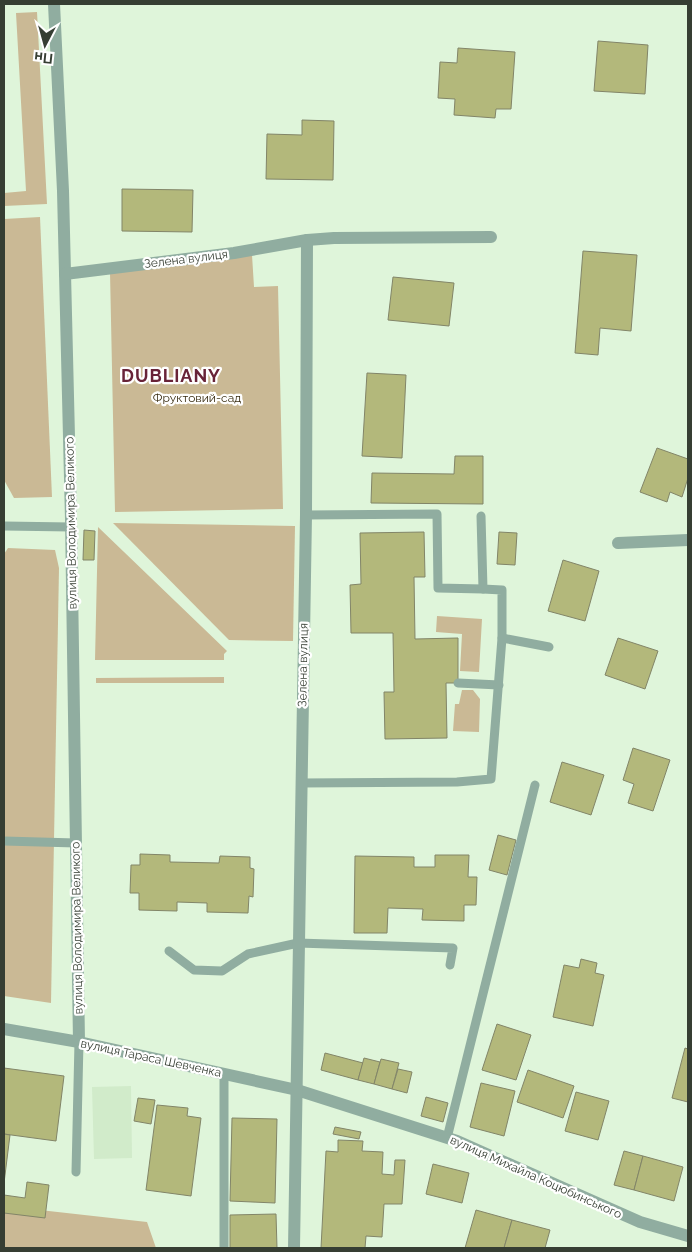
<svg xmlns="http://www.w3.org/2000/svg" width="692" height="1252" viewBox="0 0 692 1252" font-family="Raleway,sans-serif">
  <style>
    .built { fill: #d1ebca }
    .green { fill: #cab995 }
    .building { fill: #b3b87b; stroke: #828568 }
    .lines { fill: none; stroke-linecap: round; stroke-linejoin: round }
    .service { stroke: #90ada0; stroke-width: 9 }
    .minor { stroke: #90ada0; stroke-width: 12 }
    .labels { text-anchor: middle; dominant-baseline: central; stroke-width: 4.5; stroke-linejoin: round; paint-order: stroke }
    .street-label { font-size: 12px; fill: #363e33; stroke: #fff }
    .park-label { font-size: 12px; fill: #362a0f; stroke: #fff }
    .district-label { font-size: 18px; font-weight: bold; letter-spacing: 1px; fill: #682338; stroke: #fff }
  </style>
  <rect width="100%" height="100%" fill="#dff5da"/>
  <path class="built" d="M131,1086L132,1158L94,1159L92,1087Z"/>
  <g class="green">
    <path d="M37,12L47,204L4,206V193L26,191L16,13Z"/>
    <path d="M40,217L52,497L14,498L4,480V219Z"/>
    <path d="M252,255L254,287L278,286L283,509L115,512L110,272Z"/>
    <path d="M113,523L295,526L293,641L229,640Z"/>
    <path d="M98,527L227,651L224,654V660H95Z"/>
    <path d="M8,548L55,550L59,568L51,1003L4,996V554Z"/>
    <path d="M437,616L482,619L479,672L460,671L462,634L436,632Z"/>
    <path d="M224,677V683H96V678Z"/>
    <path d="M462,690H473L480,699L479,732L453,731L455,704H459Z"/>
    <path d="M4,1206L147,1222L156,1248H4Z"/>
  </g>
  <g class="building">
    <path d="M598,41L648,45L645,94L594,91Z"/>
    <path d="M458,48L515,52L511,109H496L495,118L454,115L455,99L438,98L440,62L457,63Z"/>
    <path d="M302,120L334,121L333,180L266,179L267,134L302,135Z"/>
    <path d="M122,189L193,190L192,232L122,231Z"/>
    <path d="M583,251L637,255L631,331L600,328L598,355L575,353Z"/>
    <path d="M393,277L454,283L449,326L388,320Z"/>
    <path d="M367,373L406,375L402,458L362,456Z"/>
    <path d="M657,448L688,459V478L682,497L670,492L667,502L640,492Z"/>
    <path d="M455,456H483V504L371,503L372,473L454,474Z"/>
    <path d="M84,530L95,531L94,560H83Z"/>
    <path d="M424,532L425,577H414L415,639L458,638V683H446L447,738L385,739L384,692H394L393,633H351L350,585L361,584L360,533Z"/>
    <path d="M499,532L517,533L515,565L497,564Z"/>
    <path d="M563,560L599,571L585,621L548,611Z"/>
    <path d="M618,638L658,651L645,689L605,675Z"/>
    <path d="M633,748L670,760L653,811L628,803L634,784L623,780Z"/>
    <path d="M562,762L604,775L591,815L550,802Z"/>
    <path d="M498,835L516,840L507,875L489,870Z"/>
    <path d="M140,854L170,855V862L219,863L220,856L250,857V868L254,869L253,897L249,896L248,913L207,912V903L177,902V911L139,910V893H130L131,865H140Z"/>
    <path d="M435,855H469L468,877H477L476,905H464V921L422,920L423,909L388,908L387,933H354L355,856L414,857V867H435Z"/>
    <path d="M581,959L597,963L595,973L604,975L593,1026L553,1017L564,965L579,968Z"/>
    <path d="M497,1024L531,1035L516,1080L482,1070Z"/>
    <path d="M685,1048L688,1049V1102L672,1098Z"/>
    <path d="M325,1053L363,1063L358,1080L321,1070Z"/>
    <path d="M364,1058L380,1062L374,1084L358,1080Z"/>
    <path d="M381,1059L399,1063L392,1089L374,1084Z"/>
    <path d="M4,1068L64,1076L56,1141L4,1134Z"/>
    <path d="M398,1069L412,1072L407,1093L392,1089Z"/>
    <path d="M528,1070L574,1086L563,1118L517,1102Z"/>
    <path d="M481,1083L515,1091L504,1136L470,1127Z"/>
    <path d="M576,1092L609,1101L598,1140L565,1131Z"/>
    <path d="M426,1097L448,1103L443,1122L421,1116Z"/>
    <path d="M138,1098L155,1100L151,1124L134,1121Z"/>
    <path d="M157,1105L188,1108L187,1116L201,1118L191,1196L146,1190Z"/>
    <path d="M232,1118L277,1119L275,1203L230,1201Z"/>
    <path d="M335,1127L361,1132L359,1139L333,1134Z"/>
    <path d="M4,1134L10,1135L4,1183Z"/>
    <path d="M338,1140L363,1141L362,1151L383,1152L382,1174L394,1175L395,1160H405L402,1204H384L382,1237L366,1236L365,1248H321L326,1151L338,1152Z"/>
    <path d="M624,1151L643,1156L634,1190L614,1185Z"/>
    <path d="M643,1156L683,1167L674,1201L634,1190Z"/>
    <path d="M433,1164L469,1173L462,1203L426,1194Z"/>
    <path d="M27,1182L49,1185L45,1218L4,1213V1195L25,1198Z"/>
    <path d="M476,1210L512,1220L504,1248H465Z"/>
    <path d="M276,1214L277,1248H230V1215Z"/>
    <path d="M512,1220L550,1230L545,1248H504Z"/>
  </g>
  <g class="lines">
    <g class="service">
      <path d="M306,515L437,514L438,588L483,589"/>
      <path d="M4,526L71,527"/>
      <path d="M502,638L549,647"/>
      <path d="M458,683L499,685"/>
      <path d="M301,783L457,782L491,779L502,638V590L483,589L481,516"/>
      <path d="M4,841L76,843"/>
      <path d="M169,951L194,970L222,971L248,954L298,943L453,948L450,965"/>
      <path d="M224,1074V1248"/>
      <path d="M447,1138L535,785"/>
      <path d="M76,1172L79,1042"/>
    </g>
    <g class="minor">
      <path d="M54,4L63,191L71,519L79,1042"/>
      <path d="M65,274L234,253L307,240L334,238L491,237"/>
      <path d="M618,543L688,540"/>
      <path d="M4,1029L79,1042L297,1090L457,1141L640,1222L688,1236"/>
      <path d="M294,1248L306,515L307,240"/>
    </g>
  </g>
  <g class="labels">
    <g class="street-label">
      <text transform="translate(186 259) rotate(-7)">Зелена вулиця</text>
      <text transform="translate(71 523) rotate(-91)">вулиця Володимира Великого</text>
      <text transform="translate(303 665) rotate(-89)">Зелена вулиця</text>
      <text transform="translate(77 928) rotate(-91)">вулиця Володимира Великого</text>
      <text transform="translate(151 1058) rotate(12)">вулиця Тараса Шевченка</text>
      <text transform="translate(536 1177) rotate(24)">вулиця Михайла Коцюбинського</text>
    </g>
    <g class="park-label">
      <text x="197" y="398">Фруктовий-сад</text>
    </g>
    <g class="district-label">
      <text x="171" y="375">DUBLIANY</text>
    </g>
  </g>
  <rect width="692" height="1252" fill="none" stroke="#363e33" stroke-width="10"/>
  <g transform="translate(45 45) rotate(186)" stroke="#ffffff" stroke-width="4" paint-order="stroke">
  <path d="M0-4L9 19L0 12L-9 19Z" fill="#363e33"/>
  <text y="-8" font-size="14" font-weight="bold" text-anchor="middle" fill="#363e33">Пн</text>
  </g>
</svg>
